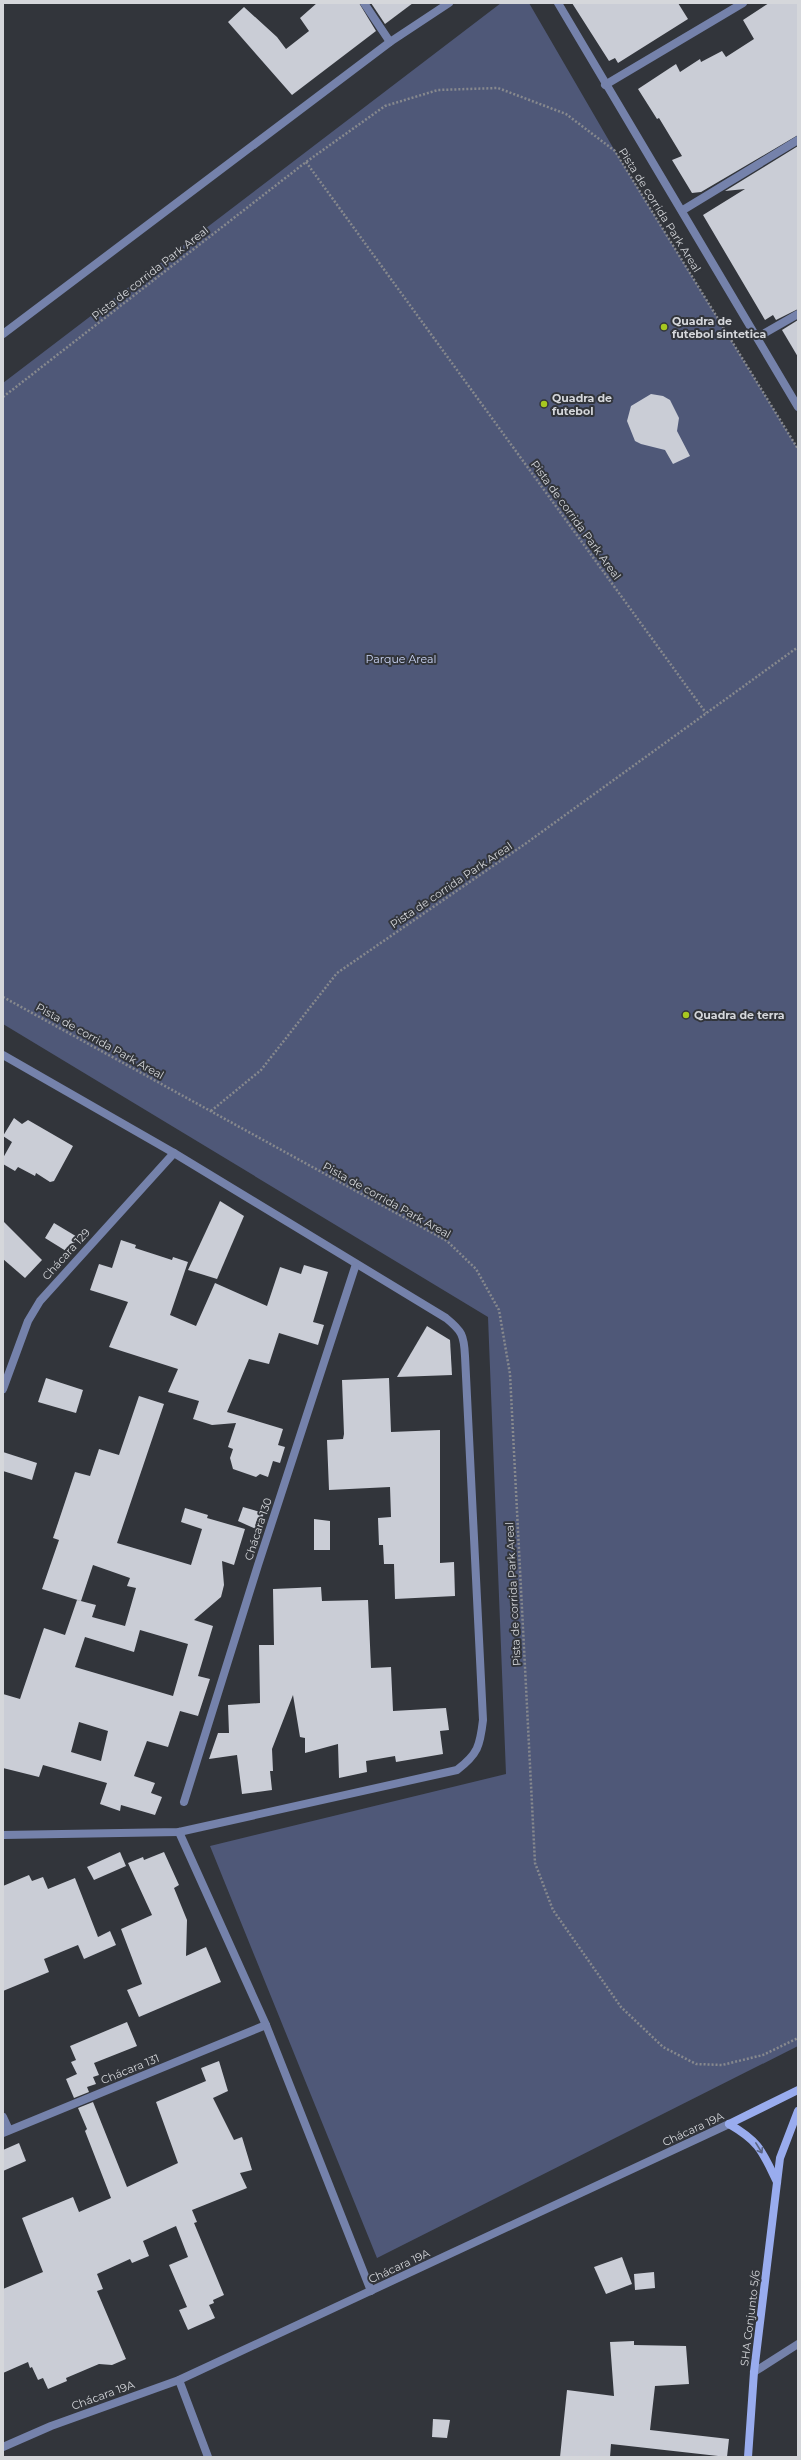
<svg xmlns="http://www.w3.org/2000/svg" width="801" height="2460" viewBox="0 0 801 2460" font-family="Montserrat,sans-serif">
  <style>
    .green { fill: #4f5878 }
    .building { fill: #cacdd6; fill-rule: evenodd }
    .lines { fill: none; stroke-linecap: round; stroke-linejoin: round }
    .path { stroke: #87898e; stroke-width: 2.5; stroke-dasharray: 2 2; stroke-linecap: butt }
    .street { stroke: #7582ab; stroke-width: 8 }
    .secondary { stroke: #99acee; stroke-width: 8 }
    .oneway { stroke: #5b6583 }
    .poi-dot { fill: #a7c820; stroke: #32353b; stroke-width: 1.5 }
    .labels { text-anchor: middle; dominant-baseline: central; stroke-width: 4; stroke-linejoin: round; paint-order: stroke }
    .street-label { font-size: 11px; fill: #d5d7db; stroke: #32353b }
    .poi-label { font-size: 11px; font-weight: bold; fill: #d5d7db; stroke: #32353b; text-anchor: start }
    .park-label { font-size: 11px; fill: #cbd5f5; stroke: #32353b }
  </style>
  <rect width="100%" height="100%" fill="#32353b"/>
  <path class="green" d="M501,3H529L615,151L798,449V2046L377,2258L210,1846L506,1774L488,1317L3,1024V383Z"/>
  <g class="building">
    <path d="M317,3H359L376,31L292,95L228,22L244,7L277,37L286,49L309,31L300,18Z"/>
    <path d="M371,3H413L385,24Z"/>
    <path d="M572,3H678L688,19L618,63L615,58L609,61Z"/>
    <path d="M769,3H798V135L701,192L692,193L672,160L682,156L659,118L657,119L638,89L676,64L680,72L700,59L701,62L722,51L726,57L754,39L743,20Z"/>
    <path d="M798,146V309L776,320L773,315L765,320L703,215L745,189L725,191Z"/>
    <path d="M798,320V357L782,330Z"/>
    <path d="M651,394L663,396L670,400L679,418L677,431L690,456L673,464L665,450L641,444L635,441L627,421L631,406Z"/>
    <path d="M14,1118L22,1124L28,1120L73,1146L54,1181L50,1182L36,1173L35,1176L18,1167L15,1171L3,1164V1158L12,1142L3,1136Z"/>
    <path d="M220,1201L244,1216L217,1279L188,1270Z"/>
    <path d="M3,1221L42,1260L25,1278L3,1259Z"/>
    <path d="M54,1223L79,1238L66,1251L45,1238Z"/>
    <path d="M121,1240L136,1245L135,1248L172,1260L173,1257L188,1262L170,1315L196,1326L215,1283L267,1306L280,1267L301,1274L304,1265L328,1272L313,1322L324,1325L318,1345L279,1333L269,1364L249,1359L227,1412L283,1429L278,1445L285,1447L280,1463L273,1461L268,1477L260,1474L256,1477L233,1469L230,1458L233,1449L228,1447L236,1423L212,1425L193,1419L199,1401L168,1392L178,1369L109,1347L128,1302L90,1290L99,1264L112,1268Z"/>
    <path d="M427,1326L450,1340L452,1375L397,1377Z"/>
    <path d="M46,1378L83,1390L76,1413L38,1402Z"/>
    <path d="M389,1378L391,1432L440,1430V1563L454,1562L455,1596L395,1599L394,1564H384L383,1545H379L378,1518L391,1517L390,1487L329,1490L327,1440L343,1439L344,1434L342,1380Z"/>
    <path d="M139,1396L164,1404L117,1543L191,1565L202,1529L181,1522L185,1508L208,1515L207,1518L245,1529L234,1565L222,1561L224,1585L221,1597L194,1620L213,1626L198,1676L210,1679L198,1716L180,1711L168,1747L147,1741L134,1776L155,1783L151,1793L162,1797L155,1815L121,1805L120,1811L100,1804L107,1783L43,1765L39,1777L3,1768V1694L20,1699L44,1628L65,1635L77,1600L96,1605L92,1617L125,1626L136,1588L127,1586L130,1578L93,1565L81,1601L42,1589L59,1540L53,1538L75,1472L90,1476L99,1449L119,1455ZM140,1630L188,1644L173,1696L75,1667L85,1637L134,1652ZM79,1722L108,1731L101,1761L71,1752Z"/>
    <path d="M3,1452L37,1463L32,1480L3,1471Z"/>
    <path d="M243,1507L264,1513L258,1530L238,1521Z"/>
    <path d="M314,1519L330,1521V1550H314Z"/>
    <path d="M321,1587L322,1601L368,1600L371,1668L391,1667L393,1711L446,1708L449,1730L440,1731L443,1754L396,1762L395,1756L366,1761L367,1772L339,1778L338,1744L305,1753V1738L300,1737L293,1695L272,1749L273,1771H270L272,1790L242,1794L237,1755L209,1759L218,1733H229L228,1705L260,1703L259,1645H274L273,1589Z"/>
    <path d="M120,1852L126,1866L94,1880L87,1867Z"/>
    <path d="M164,1852L179,1885L174,1888L187,1920L186,1956L206,1947L221,1982L139,2017L127,1990L142,1984L121,1929L152,1915L128,1863L143,1857L144,1860Z"/>
    <path d="M29,1875L32,1881L43,1877L48,1889L75,1878L98,1937L110,1931L116,1945L84,1959L78,1945L44,1959L49,1972L3,1991V1886Z"/>
    <path d="M127,2022L137,2046L94,2063L99,2075L93,2077L96,2084L87,2087L89,2092L74,2098L66,2079L77,2074L71,2062L76,2060L70,2046Z"/>
    <path d="M219,2061L228,2091L213,2098L234,2140L242,2137L252,2170L240,2173L247,2188L192,2210L197,2222L194,2223L224,2295L213,2300L214,2303L209,2305L215,2318L188,2330L179,2310L187,2307L169,2265L188,2257L176,2226L143,2241L149,2256L132,2263L130,2259L97,2274L103,2289L97,2291L126,2359L112,2365L99,2364L66,2378L67,2381L48,2389L43,2378L38,2380L32,2367L30,2368L28,2362L3,2373V2289L43,2272L22,2218L73,2197L79,2212L111,2198L85,2131L87,2129L78,2108L93,2102L127,2187L178,2163L156,2102L206,2081L201,2068Z"/>
    <path d="M19,2143L26,2161L3,2171V2150Z"/>
    <path d="M622,2257L632,2284L606,2294L594,2267Z"/>
    <path d="M654,2272L655,2288L635,2290L634,2274Z"/>
    <path d="M634,2341V2345L686,2346L689,2384L655,2386L650,2430L729,2439L727,2457L611,2444L610,2457H560L567,2390L614,2396L610,2342Z"/>
    <path d="M433,2419L450,2420L447,2438L432,2437Z"/>
  </g>
  <g class="lines">
    <g class="path">
      <path d="M306,162L706,713"/>
      <path d="M3,397L306,162L385,106L438,90L498,88L566,114L615,151L798,449"/>
      <path d="M3,997L447,1241L476,1269L499,1310L510,1374L535,1863L553,1910L621,2007L663,2047L696,2064L722,2065L763,2055L798,2038"/>
      <path d="M211,1111L261,1070L337,973L525,844L798,647"/>
    </g>
    <g class="street">
      <path d="M364,3L390,42"/>
      <path d="M558,3L798,407"/>
      <path d="M605,85L743,3"/>
      <path d="M683,210L798,140"/>
      <path d="M3,334L390,42L449,3"/>
      <path d="M758,337L798,314"/>
      <path d="M3,1055L174,1153L446,1318C462,1331 464,1335 465,1356L483,1720C480,1746 478,1754 457,1770L179,1832L3,1835"/>
      <path d="M3,1389L28,1321L40,1301L174,1153"/>
      <path d="M184,1802L258,1565L356,1264"/>
      <path d="M179,1832L266,2025L371,2291"/>
      <path d="M3,2117L9,2130"/>
      <path d="M3,2133L266,2025"/>
      <path d="M754,2372L798,2344"/>
      <path d="M179,2380L208,2457"/>
      <path d="M3,2447L51,2426L179,2380L729,2124"/>
    </g>
    <g class="secondary">
      <path d="M729,2124C760,2142 762,2151 777,2182"/>
      <path d="M729,2124L798,2090"/>
      <path d="M748,2457L754,2372L780,2158L798,2111"/>
    </g>
  </g>
  <defs><path id="oneway-shaft" d="M-6 0H5M1.5-3L5.5 0L1.5 3" fill="none" stroke-width="1.6" stroke-linecap="round" stroke-linejoin="round"/></defs>
  <use class="oneway" href="#oneway-shaft" transform="translate(759 2148) rotate(58)"/>
  <g class="poi-dot">
    <circle cx="664" cy="327" r="4"/>
    <circle cx="544" cy="404" r="4"/>
    <circle cx="686" cy="1015" r="4"/>
  </g>
  <g class="labels">
    <g class="street-label">
      <text transform="translate(660 210) rotate(58)">Pista de corrida Park Areal</text>
      <text transform="translate(150 273) rotate(-38)">Pista de corrida Park Areal</text>
      <text transform="translate(576 520) rotate(54)">Pista de corrida Park Areal</text>
      <text transform="translate(451 885) rotate(-34)">Pista de corrida Park Areal</text>
      <text transform="translate(100 1041) rotate(29)">Pista de corrida Park Areal</text>
      <text transform="translate(387 1200) rotate(29)">Pista de corrida Park Areal</text>
      <text transform="translate(66 1254) rotate(-48)">Chácara 129</text>
      <text transform="translate(258 1529) rotate(-72)">Chácara 130</text>
      <text transform="translate(513 1594) rotate(-93)">Pista de corrida Park Areal</text>
      <text transform="translate(130 2069) rotate(-22)">Chácara 131</text>
      <text transform="translate(693 2129) rotate(-25)">Chácara 19A</text>
      <text transform="translate(399 2266) rotate(-25)">Chácara 19A</text>
      <text transform="translate(750 2318) rotate(-83)">SHA Conjunto 5/6</text>
      <text transform="translate(103 2395) rotate(-20)">Chácara 19A</text>
    </g>
    <g class="poi-label">
      <text x="672" y="321">Quadra de<tspan x="672" dy="13">futebol sintetica</tspan></text>
      <text x="552" y="398">Quadra de<tspan x="552" dy="13">futebol</tspan></text>
      <text x="694" y="1015">Quadra de terra</text>
    </g>
    <g class="park-label">
      <text x="401" y="659">Parque Areal</text>
    </g>
  </g>
  <rect width="801" height="2460" fill="none" stroke="#d5d7db" stroke-width="8"/>
</svg>
